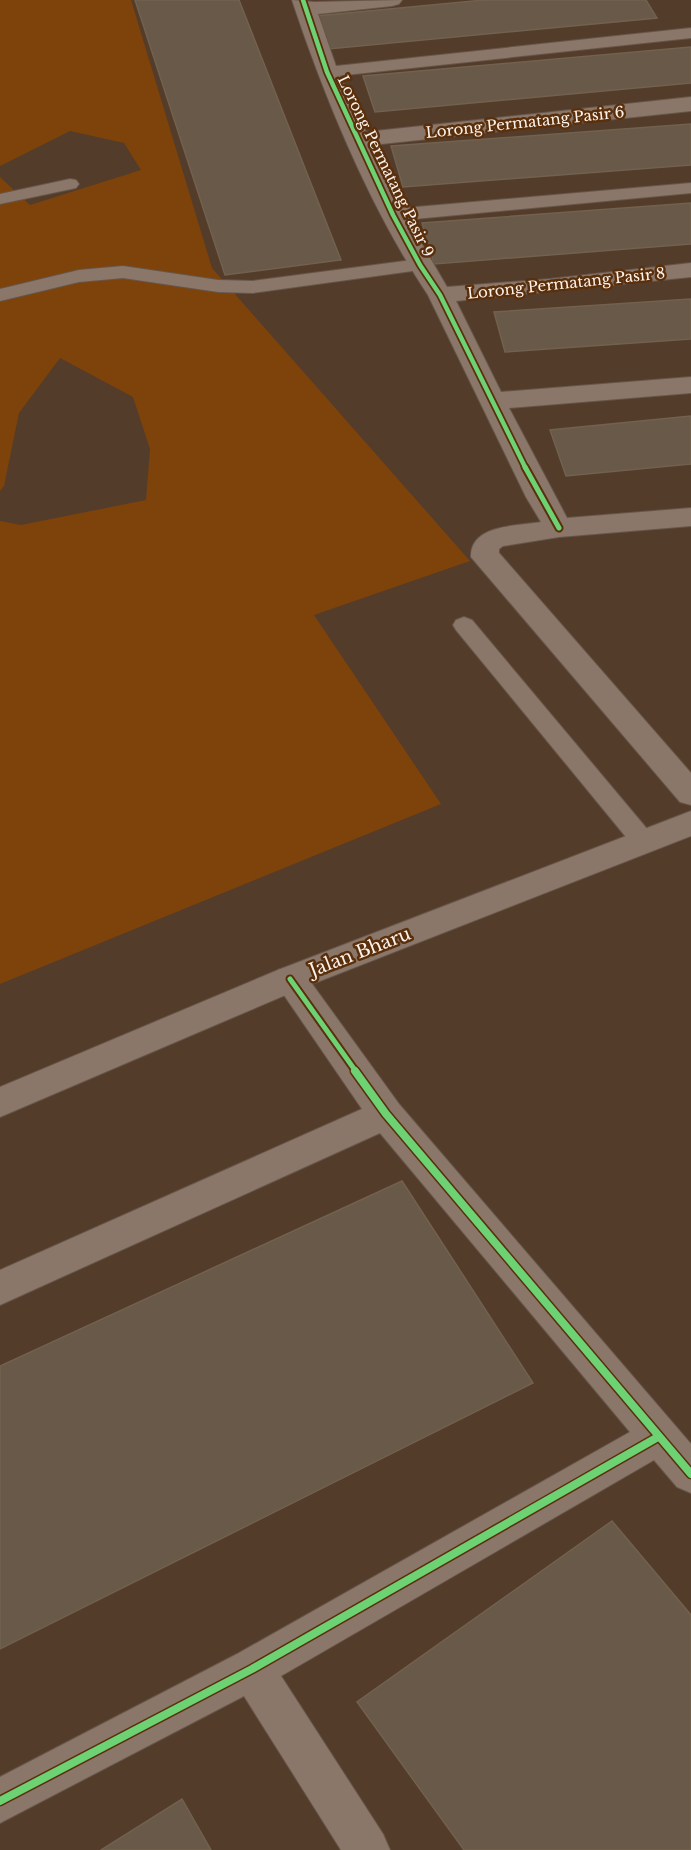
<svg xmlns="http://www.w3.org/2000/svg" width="691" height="1850" viewBox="0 0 691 1850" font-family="'Libre Baskerville',serif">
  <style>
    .green { fill: #7e420b }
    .building { fill: #685948; stroke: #73614f; stroke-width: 1.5 }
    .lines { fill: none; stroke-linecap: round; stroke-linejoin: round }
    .service-casing { stroke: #67564a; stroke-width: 2 }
    .minor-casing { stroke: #67564a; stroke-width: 2 }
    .secondary-casing { stroke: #67564a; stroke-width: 2 }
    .service { fill: #8a7769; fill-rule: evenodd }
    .minor { fill: #8a7769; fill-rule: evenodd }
    .secondary { fill: #8a7769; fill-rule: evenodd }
    .cycleway-far2-casing { stroke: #5a2f0c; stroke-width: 8 }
    .cycleway-far1-casing { stroke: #5a2f0c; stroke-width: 9 }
    .cycleway-casing { stroke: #5a2f0c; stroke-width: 11 }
    .cycleway-far2 { stroke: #6cd273; stroke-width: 4.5 }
    .cycleway-far1 { stroke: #6cd273; stroke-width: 5 }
    .cycleway { stroke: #6cd273; stroke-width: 8 }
    .labels { text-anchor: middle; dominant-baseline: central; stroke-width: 5; stroke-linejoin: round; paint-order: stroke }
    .far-street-label { font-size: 15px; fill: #fdf2eb; stroke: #5a2f0c }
    .street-label { font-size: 18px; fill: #fdf2eb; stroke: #5a2f0c }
  </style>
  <rect width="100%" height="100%" fill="#543c2a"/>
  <path class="green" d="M0,0H131L212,268L470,561L314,615L441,804L0,984V521L21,525L146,500L150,449L133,397L60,358L19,413L4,486L0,491V177L30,205L141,170L124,143L70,131L0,166Z"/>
  <g class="building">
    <path d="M135,0H239L341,260L225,275Z"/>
    <path d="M484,0H646L657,18L328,49L316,16Z"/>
    <path d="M691,47V83L375,112L363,76Z"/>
    <path d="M691,124V165L403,187L391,146Z"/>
    <path d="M691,203V244L434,264L422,223Z"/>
    <path d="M691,299V339L505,352L494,312Z"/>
    <path d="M691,416V464L566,476L550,430Z"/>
    <path d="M402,1181L533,1383L0,1649V1366Z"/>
    <path d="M612,1521L691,1615V1850H464L357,1702Z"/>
    <path d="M182,1799L211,1850H101Z"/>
  </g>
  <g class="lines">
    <defs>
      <g id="service">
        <path d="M691,28V38L327,77L321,76L319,72L321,68L327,67Z"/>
        <path d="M70,179L76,180L79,184L76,188L0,204V194Z"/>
        <path d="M691,183V193L393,221L387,219L384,215L387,211L393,209Z"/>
        <path d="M420,259L427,261L429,265L427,269L253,293L218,292L123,278L79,282L0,301V289L79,270L123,266L218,280L253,281Z"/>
        <path d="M464,617L472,620L653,836L656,842L653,848L644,851L635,848L456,630L453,625L456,620Z"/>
      </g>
      <g id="minor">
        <path d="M292,0L314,2L402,0L399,4L392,6L318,14L338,72L366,132L691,97V111L372,145L405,215L447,287L550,279L691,263V277L456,301L501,392L691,377V393L509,408L567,518L691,508V526L559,537L503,546L499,549V553L691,773V805L680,802L471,557C470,524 518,526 541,522L526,497L428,295C370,208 325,99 292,0Z"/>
        <path d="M290,966L302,970L399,1104L691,1444V1493L677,1487L654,1460L281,1676L383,1834L390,1850H341L244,1696L0,1823V1777L237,1654L630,1432L380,1133L0,1305V1270L362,1109L273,979L278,970Z"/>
      </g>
      <path id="secondary" d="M691,811V836L302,988L0,1117V1087L278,970Z"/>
    </defs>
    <use href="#service" class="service-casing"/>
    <use href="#minor" class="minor-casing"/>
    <use href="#secondary" class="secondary-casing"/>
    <use href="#service" class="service"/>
    <use href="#minor" class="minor"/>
    <use href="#secondary" class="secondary"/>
    <defs>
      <path id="cycleway-far2" d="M303,0L327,72L393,215L420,265L440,295L526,469"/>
      <g id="cycleway-far1">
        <path d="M525,467L559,528"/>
        <path d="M290,979L357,1073"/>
      </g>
      <g id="cycleway">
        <path d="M355,1071L386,1114L691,1474"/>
        <path d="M0,1801L252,1669L658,1437"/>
      </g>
    </defs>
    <use href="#cycleway-far2" class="cycleway-far2-casing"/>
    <use href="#cycleway-far1" class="cycleway-far1-casing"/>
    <use href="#cycleway" class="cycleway-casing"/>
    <use href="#cycleway-far2" class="cycleway-far2"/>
    <use href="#cycleway-far1" class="cycleway-far1"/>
    <use href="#cycleway" class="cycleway"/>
  </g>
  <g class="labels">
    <g class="far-street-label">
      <text transform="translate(525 122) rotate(-6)">Lorong Permatang Pasir 6</text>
      <text transform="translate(386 166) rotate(64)">Lorong Permatang Pasir 9</text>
      <text transform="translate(566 283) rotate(-6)">Lorong Permatang Pasir 8</text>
    </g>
    <g class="street-label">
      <text transform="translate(360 952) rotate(-21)">Jalan Bharu</text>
    </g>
  </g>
</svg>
